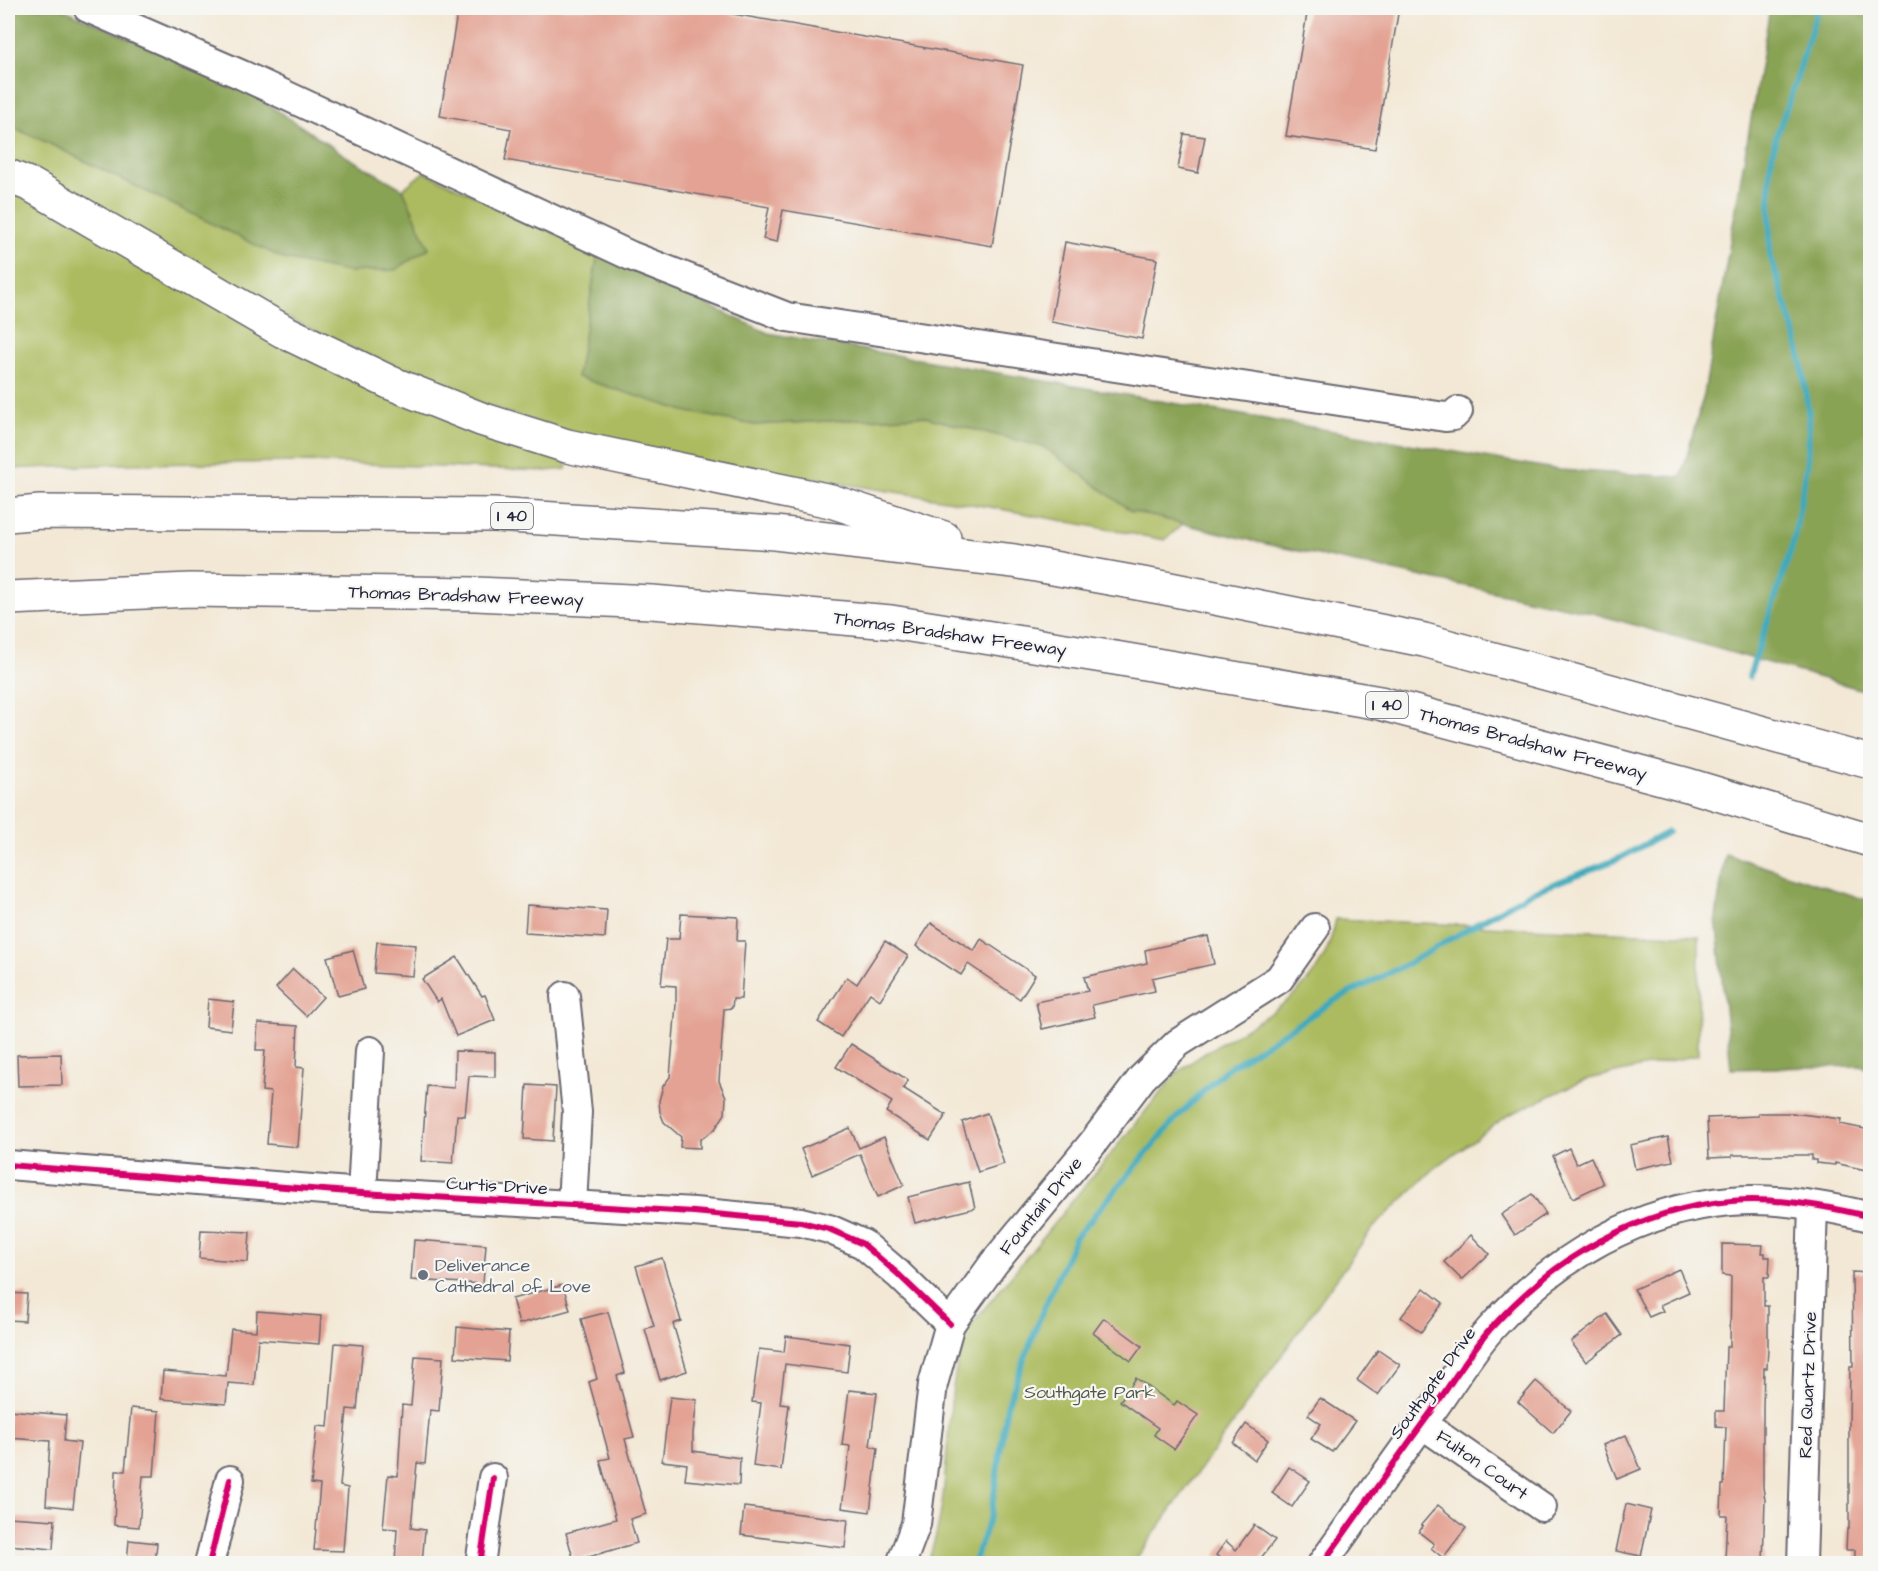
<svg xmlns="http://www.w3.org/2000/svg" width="1878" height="1571" viewBox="0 0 1878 1571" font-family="'Architects Daughter',sans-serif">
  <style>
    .green { fill: #acbb5e; stroke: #676e4c; stroke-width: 1.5 }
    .forest { fill: #89a355; stroke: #566248; stroke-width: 1.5 }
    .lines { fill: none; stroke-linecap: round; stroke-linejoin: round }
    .stream { stroke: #3ca9bb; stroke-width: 6 }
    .building { fill: #e3a293 }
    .minor-casing { stroke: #6b6771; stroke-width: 32 }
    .highway-casing { stroke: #6b6771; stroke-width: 36 }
    .minor { stroke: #fff; stroke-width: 28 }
    .highway { stroke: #fff; stroke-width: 33 }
    .cycleway-casing { stroke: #f6f6f2; stroke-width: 10 }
    .cycleway { stroke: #d6006c; stroke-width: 6 }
    .worship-dot { fill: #6b7280; stroke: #f6f6f2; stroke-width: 2 }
    .labels { text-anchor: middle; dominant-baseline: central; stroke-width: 4.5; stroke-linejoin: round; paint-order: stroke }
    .shield { fill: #f6f6f2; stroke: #626272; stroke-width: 1.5 }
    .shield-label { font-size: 16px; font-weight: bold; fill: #22223b }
    .street-label { font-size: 18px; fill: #22223b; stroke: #f6f6f2 }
    .worship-label { font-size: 18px; fill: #5b616d; stroke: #f6f6f2; text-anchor: start }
    .park-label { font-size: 18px; fill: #525847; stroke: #f6f6f2 }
  </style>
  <rect width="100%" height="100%" fill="#f6f6f2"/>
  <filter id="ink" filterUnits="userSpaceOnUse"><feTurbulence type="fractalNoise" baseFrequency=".0167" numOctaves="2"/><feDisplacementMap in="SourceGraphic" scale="12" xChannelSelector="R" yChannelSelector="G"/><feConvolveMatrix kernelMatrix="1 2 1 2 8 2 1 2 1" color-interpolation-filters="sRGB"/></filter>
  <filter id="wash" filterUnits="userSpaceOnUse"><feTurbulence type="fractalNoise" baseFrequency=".008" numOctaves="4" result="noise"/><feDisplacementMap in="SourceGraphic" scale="24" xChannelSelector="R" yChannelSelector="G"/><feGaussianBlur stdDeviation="1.35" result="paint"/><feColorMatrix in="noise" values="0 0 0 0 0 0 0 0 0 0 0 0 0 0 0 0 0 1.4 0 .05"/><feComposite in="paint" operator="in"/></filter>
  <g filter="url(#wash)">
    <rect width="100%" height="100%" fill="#f3e8d5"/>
    <g class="green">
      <path d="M8,125L44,141L156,195L428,249L403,189L424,172L598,253L578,377L754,425L921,416L1044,447L1131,510L1184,523L1165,540L990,507L718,464L572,434L447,393L271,310L8,162Z"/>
      <path d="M8,189L568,460L566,469L545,471L311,462L125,464L8,469Z"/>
      <path d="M1336,919L1699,936L1698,1055L1584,1080L1507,1116L1435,1168L1372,1229L1133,1563L927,1564C956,1490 939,1404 967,1330L1175,1075C1221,1035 1294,1015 1323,958C1330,946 1333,932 1336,919Z"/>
    </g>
    <g class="forest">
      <path d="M8,8H61L246,90L349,158L403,189L429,248L395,270L347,272L284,259L44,141L8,125Z"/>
      <path d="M1770,8H1870V692L1589,612L1270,545L1131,511L1044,447L921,416L754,425L684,411L577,377L598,253L768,333L1560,470L1681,477L1704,394Z"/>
      <path d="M1725,854L1870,901V1070L1860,1066L1731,1069L1716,918Z"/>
    </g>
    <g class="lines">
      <g class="stream">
        <path d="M1749,677L1793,544L1808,460L1809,417L1802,364L1796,337L1770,255V166L1776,137L1795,84L1818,8"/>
        <path d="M973,1564L991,1514L1007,1406L1041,1315L1075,1238L1179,1115L1225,1070L1337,999L1409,963L1530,893L1618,859L1668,832"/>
      </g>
    </g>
    <g id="blocks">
      <g class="building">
        <path d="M458,8H699L1023,65L992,246L783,210L777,242L763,239L769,207L505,160L511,129L440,116Z"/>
        <path d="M1308,8H1399L1375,149L1286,136Z"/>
        <path d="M1184,134L1205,137L1198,173L1178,169Z"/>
        <path d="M1065,242L1157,259L1142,339L1051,322Z"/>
        <path d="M527,905L607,910L605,938L525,933Z"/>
        <path d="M681,914L738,917L737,941H745L741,999H733L732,1008L724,1009L719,1081L726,1097L725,1114L715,1129L700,1140V1148L680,1147L681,1137L664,1122L660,1112L659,1101L663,1086L670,1077L676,1004V986L661,985L666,939H679Z"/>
        <path d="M931,923L974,951L981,939L1035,975L1020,999L968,964L961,975L916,946Z"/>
        <path d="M1208,936L1214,964L1152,978L1155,991L1092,1005L1095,1017L1042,1029L1036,1002L1088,991L1084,977L1147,963L1145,950Z"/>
        <path d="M885,941L908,956L880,1000L870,993L841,1037L818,1022L847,977L857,984Z"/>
        <path d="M377,942L416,945L413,976L374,973Z"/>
        <path d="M353,950L364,989L338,996L327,957Z"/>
        <path d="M457,957L482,996L485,995L495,1020L456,1036L441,999L437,1002L422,979Z"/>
        <path d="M293,969L323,997L306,1016L276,988Z"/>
        <path d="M208,999L234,1002L231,1030L206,1027Z"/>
        <path d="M258,1023L298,1026L296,1067L304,1068L298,1147L267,1144L271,1092L262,1091L265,1050H256Z"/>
        <path d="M851,1044L908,1080L903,1088L946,1115L930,1140L886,1112L892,1102L836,1067Z"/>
        <path d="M455,1051L495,1052V1077L469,1076L465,1116L457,1115L453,1163L421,1161L427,1086L454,1088Z"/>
        <path d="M61,1054L62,1085L18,1086L17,1055Z"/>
        <path d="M527,1085L556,1087L553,1141L524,1139Z"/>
        <path d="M987,1113L1004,1164L978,1172L962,1122Z"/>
        <path d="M1758,1113H1792L1841,1119L1840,1124L1870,1130V1171L1835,1163V1165L1816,1163V1160H1812V1155H1732V1157L1709,1158L1707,1118L1758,1116Z"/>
        <path d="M850,1128L859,1148L884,1137L904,1185L878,1197L860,1154L812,1175L801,1149Z"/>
        <path d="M1668,1137L1673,1161L1635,1169L1630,1145Z"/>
        <path d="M1569,1148L1576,1164L1591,1157L1603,1184L1573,1198L1553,1156Z"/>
        <path d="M969,1182L975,1208L915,1223L908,1197Z"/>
        <path d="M1532,1194L1546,1214L1515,1235L1501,1215Z"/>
        <path d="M201,1230L250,1232L248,1262L199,1258Z"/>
        <path d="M1471,1235L1489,1254L1462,1280L1444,1262Z"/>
        <path d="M414,1240L486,1245L483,1284L411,1280Z"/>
        <path d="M1722,1244L1763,1245L1762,1253H1765V1257H1770L1769,1277H1764V1306H1768V1348L1767,1368H1764L1763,1407V1487L1765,1500L1763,1562L1725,1560L1727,1515H1721L1722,1485H1724L1726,1427L1716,1426V1411H1724L1726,1347H1730L1731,1276L1722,1275Z"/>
        <path d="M662,1258L681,1321L673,1324L687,1371L660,1380L645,1329L654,1326L636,1266Z"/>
        <path d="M1679,1269L1689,1292L1660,1305L1663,1311L1649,1317L1634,1289Z"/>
        <path d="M1852,1272L1870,1273V1559L1855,1558V1550H1846L1847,1529H1849V1423L1850,1366H1853Z"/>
        <path d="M563,1285L570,1310L519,1324L512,1299Z"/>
        <path d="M1424,1288L1443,1303L1421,1332L1401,1317Z"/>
        <path d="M8,1293L27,1294L25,1321L8,1320Z"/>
        <path d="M257,1311L321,1316L319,1344L258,1339L254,1385L228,1383L226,1404L161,1399L163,1371L226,1376L231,1329L256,1331Z"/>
        <path d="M608,1312L625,1373L617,1376L634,1437L625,1439L646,1514L630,1519L637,1543L574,1561L566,1533L616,1519L600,1460L610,1458L589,1382L597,1379L581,1319Z"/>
        <path d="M1607,1314L1622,1335L1586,1362L1571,1342Z"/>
        <path d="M1104,1318L1142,1346L1131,1361L1093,1333Z"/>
        <path d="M457,1327L509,1332L507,1361L455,1357Z"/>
        <path d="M786,1336L850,1344L847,1372L785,1364L780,1404L789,1405L781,1470L753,1466L761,1403L752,1402L759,1349L784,1352Z"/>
        <path d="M335,1343L363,1345L357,1410L347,1409L340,1486L348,1488L343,1551L314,1550L320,1485L311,1484L317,1426L328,1427Z"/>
        <path d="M1378,1350L1400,1365L1378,1395L1357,1380Z"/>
        <path d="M415,1356L443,1358L439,1411L430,1410L425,1464L417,1463L411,1528L425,1530L422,1563H395L397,1529L383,1528L388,1475L398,1476L402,1405L411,1406Z"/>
        <path d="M1136,1378L1174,1405L1177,1401L1198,1415L1174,1449L1154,1435L1158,1428L1120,1401Z"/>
        <path d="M1536,1381L1571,1411L1553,1433L1518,1402Z"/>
        <path d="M849,1390L877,1393L870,1446L878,1448L870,1512L842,1508L850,1446L842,1445Z"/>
        <path d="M670,1397L697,1400L693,1433V1451L740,1458L739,1485L685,1480L687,1464L662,1461Z"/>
        <path d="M1320,1398L1355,1421L1332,1452L1311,1439L1321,1424L1308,1415Z"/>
        <path d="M131,1408L159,1411L154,1476H143L139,1527L114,1525L116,1471H125Z"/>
        <path d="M8,1410L66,1415L64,1441L80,1443L73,1508L46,1505L50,1441L8,1438Z"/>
        <path d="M1246,1424L1268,1440L1255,1460L1233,1443Z"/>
        <path d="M1626,1435L1641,1469L1617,1479L1603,1445Z"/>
        <path d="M1289,1467L1310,1481L1292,1507L1272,1493Z"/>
        <path d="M1626,1504L1651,1510L1641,1556L1616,1551Z"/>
        <path d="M1438,1505L1466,1528L1443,1558L1431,1548L1434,1544L1419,1532L1423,1526L1421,1525Z"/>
        <path d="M744,1507L848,1520L845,1548L741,1535Z"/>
        <path d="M8,1517L55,1520L53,1549L8,1545Z"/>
        <path d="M1254,1525L1275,1540L1257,1563H1226L1216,1555L1226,1541L1236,1550Z"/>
        <path d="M129,1540L157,1543L155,1563H127Z"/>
      </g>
    </g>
  </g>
  <g filter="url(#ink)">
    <use href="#blocks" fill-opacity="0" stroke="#6b6771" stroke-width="1.5"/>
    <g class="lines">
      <defs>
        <g id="minor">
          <path d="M88,8L242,75L631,256L787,317L1445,417L1453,416L1458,411"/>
          <path d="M565,996L577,1112L572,1205"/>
          <path d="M8,1165L362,1193L694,1212L801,1222L829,1229L863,1244L898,1274L950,1324"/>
          <path d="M362,1193L370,1051"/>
          <path d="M1422,1424L1542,1507"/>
          <path d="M209,1564L230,1480"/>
          <path d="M480,1564L493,1478"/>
          <path d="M901,1564L916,1524L933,1384L950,1324L994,1263L1092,1144L1142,1078L1178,1043L1279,979L1315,928"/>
          <path d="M1322,1564C1359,1513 1394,1462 1431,1412C1451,1384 1472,1348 1495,1324C1557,1256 1639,1209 1731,1201C1777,1197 1826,1206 1870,1217"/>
          <path d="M1802,1564L1813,1206"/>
        </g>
        <g id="highway">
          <path d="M8,176L31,185L283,331L391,383L481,419L567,446L831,501L944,538"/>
          <path d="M8,515L40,512L494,515L775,533L1014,561L1165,588L1424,640L1870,762"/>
          <path d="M8,598L190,590L476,594L652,602L891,622L1115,658L1380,703L1688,785L1870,840"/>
        </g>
      </defs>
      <use href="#minor" class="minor-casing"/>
      <use href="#highway" class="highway-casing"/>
      <use href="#minor" class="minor"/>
      <use href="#highway" class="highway"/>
      <defs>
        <g id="cycleway">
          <path d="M8,1165L362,1193L694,1212L801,1222L829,1229L863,1244L898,1274L950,1324"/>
          <path d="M209,1564L230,1480"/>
          <path d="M480,1564L493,1478"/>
          <path d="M1322,1564C1359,1513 1394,1462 1431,1412C1451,1384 1472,1348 1495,1324C1557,1256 1639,1209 1731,1201C1777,1197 1826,1206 1870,1217"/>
        </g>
      </defs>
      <use href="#cycleway" class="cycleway-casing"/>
      <use href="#cycleway" class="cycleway"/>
    </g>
  </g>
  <circle class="worship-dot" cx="423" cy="1275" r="6"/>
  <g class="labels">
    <g class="shield">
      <rect x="491" y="503" width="42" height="26" rx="4.5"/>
      <rect x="1366" y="692" width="42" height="26" rx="4.5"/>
    </g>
    <g class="shield-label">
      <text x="512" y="516">I 40</text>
      <text x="1387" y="705">I 40</text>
    </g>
    <g class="street-label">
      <text transform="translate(466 596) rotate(2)">Thomas Bradshaw Freeway</text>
      <text transform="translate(950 634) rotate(8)">Thomas Bradshaw Freeway</text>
      <text transform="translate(1533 744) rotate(15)">Thomas Bradshaw Freeway</text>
      <text transform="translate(497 1186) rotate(3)">Curtis Drive</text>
      <text transform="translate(1041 1206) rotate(-51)">Fountain Drive</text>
      <text transform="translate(1433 1383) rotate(-54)">Southgate Drive</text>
      <text transform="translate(1808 1385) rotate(-88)">Red Quartz Drive</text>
      <text transform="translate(1482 1465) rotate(35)">Fulton Court</text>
    </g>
    <g class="worship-label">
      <text x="435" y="1265">Deliverance<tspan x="435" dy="21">Cathedral of Love</tspan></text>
    </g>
    <g class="park-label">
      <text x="1090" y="1392">Southgate Park</text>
    </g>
  </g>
  <rect width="1878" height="1571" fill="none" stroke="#f6f6f2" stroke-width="30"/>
</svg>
